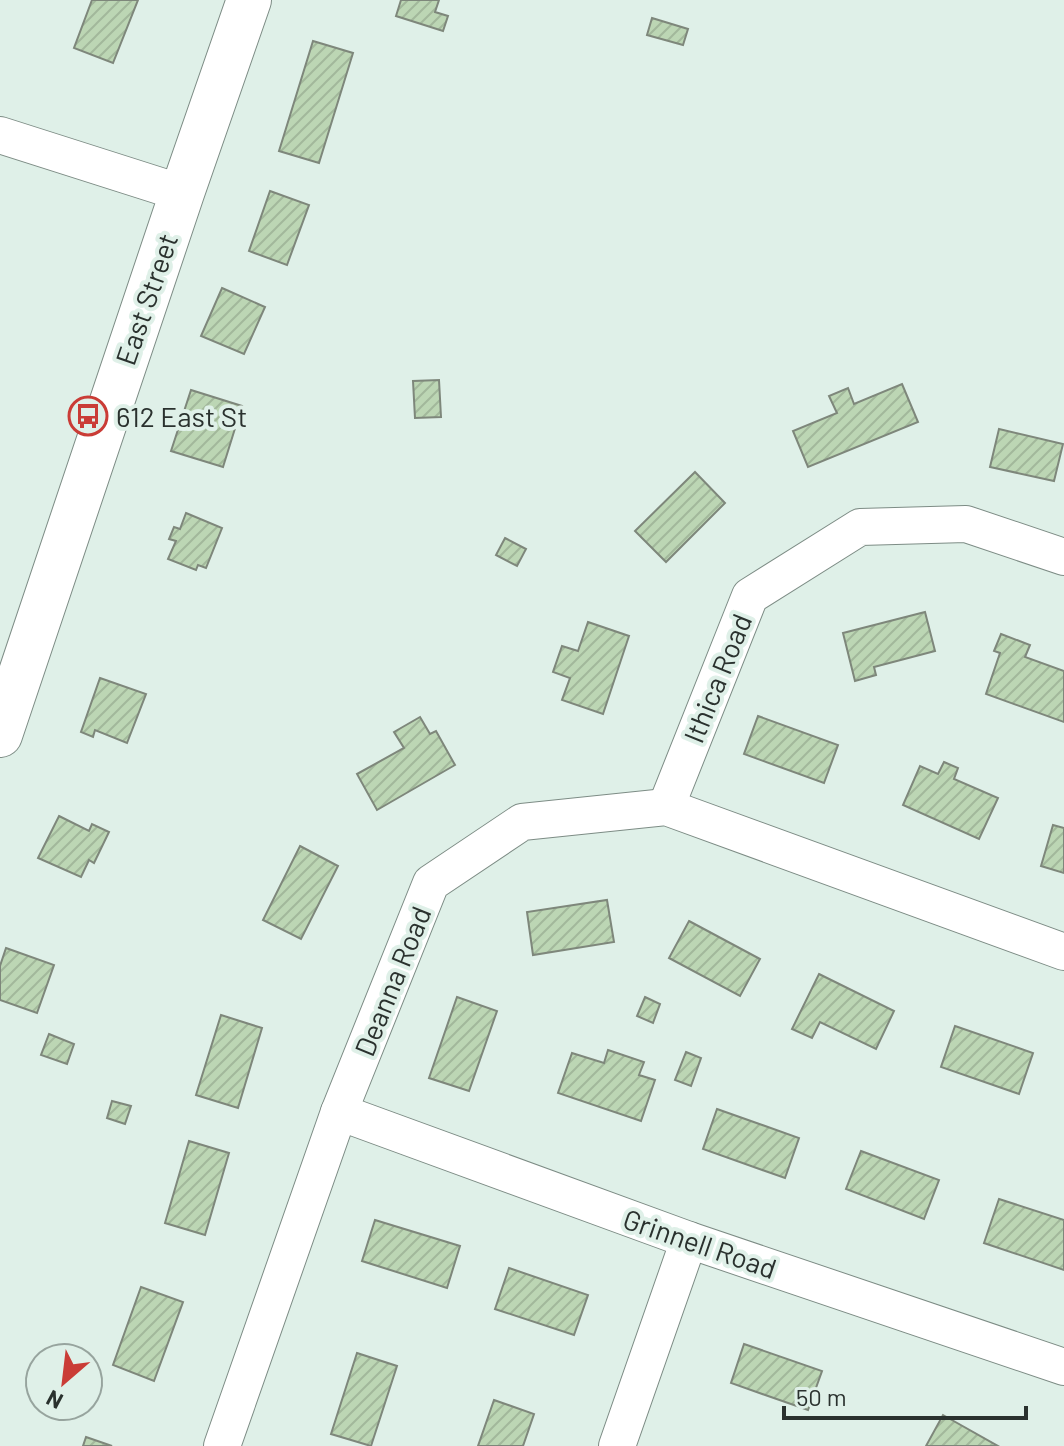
<svg xmlns="http://www.w3.org/2000/svg" width="1064" height="1446" viewBox="0 0 1064 1446" font-family="Barlow,sans-serif">
  <style>
    .building { fill: url(#building-hatch); stroke: #7e877b; stroke-width: 2 }
    .lines { fill: none; stroke-linecap: round; stroke-linejoin: round }
    .minor-casing { stroke: #7d8c85; stroke-width: 38 }
    .tertiary-casing { stroke: #7d8c85; stroke-width: 46 }
    .minor { stroke: #fff; stroke-width: 36 }
    .tertiary { stroke: #fff; stroke-width: 44 }
    .labels { text-anchor: middle; dominant-baseline: central; stroke-width: 8; stroke-linejoin: round; paint-order: stroke }
    .street-label { font-size: 28px; fill: #2a312e; stroke: #dff0e8 }
    .poi-label { font-size: 28px; fill: #2a312e; stroke: #dff0e8; text-anchor: start }
  </style>
  <defs>
    <pattern id="building-hatch" width="6" height="6" patternUnits="userSpaceOnUse" patternTransform="scale(2)"><rect width="6" height="6" fill="#bcd6b4"/><path d="M-1 1l2-2M0 6l6-6M5 7l2-2" fill="none" stroke="#a2b89b"/></pattern>
  </defs>
  <rect width="100%" height="100%" fill="#dff0e8"/>
  <g class="building">
    <path d="M92,0H138L113,63L74,48Z"/>
    <path d="M401,0H439L435,12L448,16L443,31L396,16Z"/>
    <path d="M652,18L688,29L683,45L647,35Z"/>
    <path d="M313,41L353,53L319,163L279,151Z"/>
    <path d="M270,191L309,205L287,265L249,251Z"/>
    <path d="M222,288L265,307L244,354L201,336Z"/>
    <path d="M439,380L441,417L415,418L413,381Z"/>
    <path d="M902,384L918,422L808,467L793,431L837,413L829,396L848,388L854,404Z"/>
    <path d="M191,390L242,406L223,467L171,451Z"/>
    <path d="M999,429L1063,444L1054,481L990,467Z"/>
    <path d="M695,472L725,503L666,562L635,531Z"/>
    <path d="M186,513L222,528L206,568L198,565L196,570L168,559L176,541L169,539L174,527L180,529Z"/>
    <path d="M505,538L526,549L517,566L496,555Z"/>
    <path d="M925,612L935,651L874,667L876,675L855,681L843,633Z"/>
    <path d="M588,622L629,636L603,714L562,700L570,678L553,672L562,646L578,651Z"/>
    <path d="M1001,634L1030,645L1025,657L1064,671V722L986,694L1000,653L994,651Z"/>
    <path d="M100,678L146,694L127,743L95,730L93,737L81,732Z"/>
    <path d="M758,716L838,745L824,783L744,754Z"/>
    <path d="M420,717L430,734L436,731L455,765L377,810L357,774L404,748L394,732Z"/>
    <path d="M944,762L958,768L954,779L998,798L979,839L903,805L920,766L938,774Z"/>
    <path d="M59,816L89,831L92,824L109,832L94,863L89,860L81,877L38,858Z"/>
    <path d="M1053,825L1064,828V873L1041,866Z"/>
    <path d="M300,846L338,866L301,939L263,920Z"/>
    <path d="M607,900L614,942L533,955L527,912Z"/>
    <path d="M689,921L760,959L740,996L669,958Z"/>
    <path d="M6,948L54,965L37,1013L0,1000V966Z"/>
    <path d="M819,974L894,1011L876,1049L820,1022L812,1038L792,1029Z"/>
    <path d="M457,997L497,1011L469,1091L429,1078Z"/>
    <path d="M645,997L660,1004L653,1023L637,1016Z"/>
    <path d="M221,1015L262,1028L238,1108L196,1095Z"/>
    <path d="M955,1026L1033,1053L1019,1094L941,1067Z"/>
    <path d="M49,1034L74,1044L67,1064L41,1055Z"/>
    <path d="M608,1050L644,1062L639,1075L655,1080L641,1121L558,1093L572,1053L604,1063Z"/>
    <path d="M686,1052L701,1058L691,1086L675,1080Z"/>
    <path d="M112,1101L131,1106L125,1124L107,1118Z"/>
    <path d="M717,1109L799,1138L785,1178L703,1149Z"/>
    <path d="M189,1141L229,1153L205,1235L165,1223Z"/>
    <path d="M861,1151L939,1180L924,1219L846,1189Z"/>
    <path d="M999,1199L1064,1220V1270L984,1243Z"/>
    <path d="M375,1220L460,1246L447,1288L362,1261Z"/>
    <path d="M509,1268L588,1295L574,1335L495,1309Z"/>
    <path d="M141,1287L183,1302L154,1381L113,1365Z"/>
    <path d="M744,1344L822,1371L808,1410L731,1383Z"/>
    <path d="M357,1353L397,1366L371,1446L331,1434Z"/>
    <path d="M494,1400L534,1414L523,1446H478Z"/>
    <path d="M943,1415L998,1446H926Z"/>
    <path d="M86,1437L112,1446H83Z"/>
  </g>
  <g class="lines">
    <defs>
      <g id="minor">
        <path d="M0,135L182,193"/>
        <path d="M666,807L750,596L860,527L966,524L1064,557"/>
        <path d="M339,1112L689,1240L1064,1367"/>
        <path d="M222,1446L339,1112L431,883L522,822L666,807L1064,952"/>
        <path d="M617,1446L689,1240"/>
      </g>
      <path id="tertiary" d="M0,735L182,193L249,0"/>
    </defs>
    <use href="#minor" class="minor-casing"/>
    <use href="#tertiary" class="tertiary-casing"/>
    <use href="#minor" class="minor"/>
    <use href="#tertiary" class="tertiary"/>
  </g>
  <defs>
    <symbol id="bus-ring" viewBox="-11 -11 22 22"><circle r="9.5" fill="#dff0e8" stroke="#ca3c36" stroke-width="1.5"/><path d="M-5-6H5V4H4V6H2V4H-2V6H-4V4H-5ZM-3.5-4V0h7V-4ZM-3.5 1.2v1.5H-2V1.2ZM2 1.2v1.5H3.5V1.2Z" fill="#ca3c36"/></symbol>
  </defs>
  <g fill-rule="evenodd">
    <use href="#bus-ring" x="66" y="394" width="44" height="44"/>
  </g>
  <g class="labels">
    <g class="street-label">
      <text transform="translate(146 299) rotate(-71)">East Street</text>
      <text transform="translate(717 678) rotate(-68)">Ithica Road</text>
      <text transform="translate(392 981) rotate(-68)">Deanna Road</text>
      <text transform="translate(700 1243) rotate(19)">Grinnell Road</text>
    </g>
    <g class="poi-label">
      <text x="116" y="416">612 East St</text>
    </g>
  </g>
  <g transform="translate(64 1382) rotate(208)"><circle r="38" fill="#dff0e8" stroke="#97a49e" stroke-width="2"/>
  <path d="M0-6L14 30L0 20L-14 30Z" fill="#ca3c36"/>
  <text y="-12" font-size="22" font-weight="bold" text-anchor="middle" fill="#2a312e">N</text>
  </g>
  <path d="M784 1406v12h242v-12" fill="none" stroke="#2a312e" stroke-width="4"/>
  <text x="796" y="1406" font-size="24" fill="#2a312e" stroke="#dff0e8" stroke-width="6" paint-order="stroke">50 m</text>
</svg>
